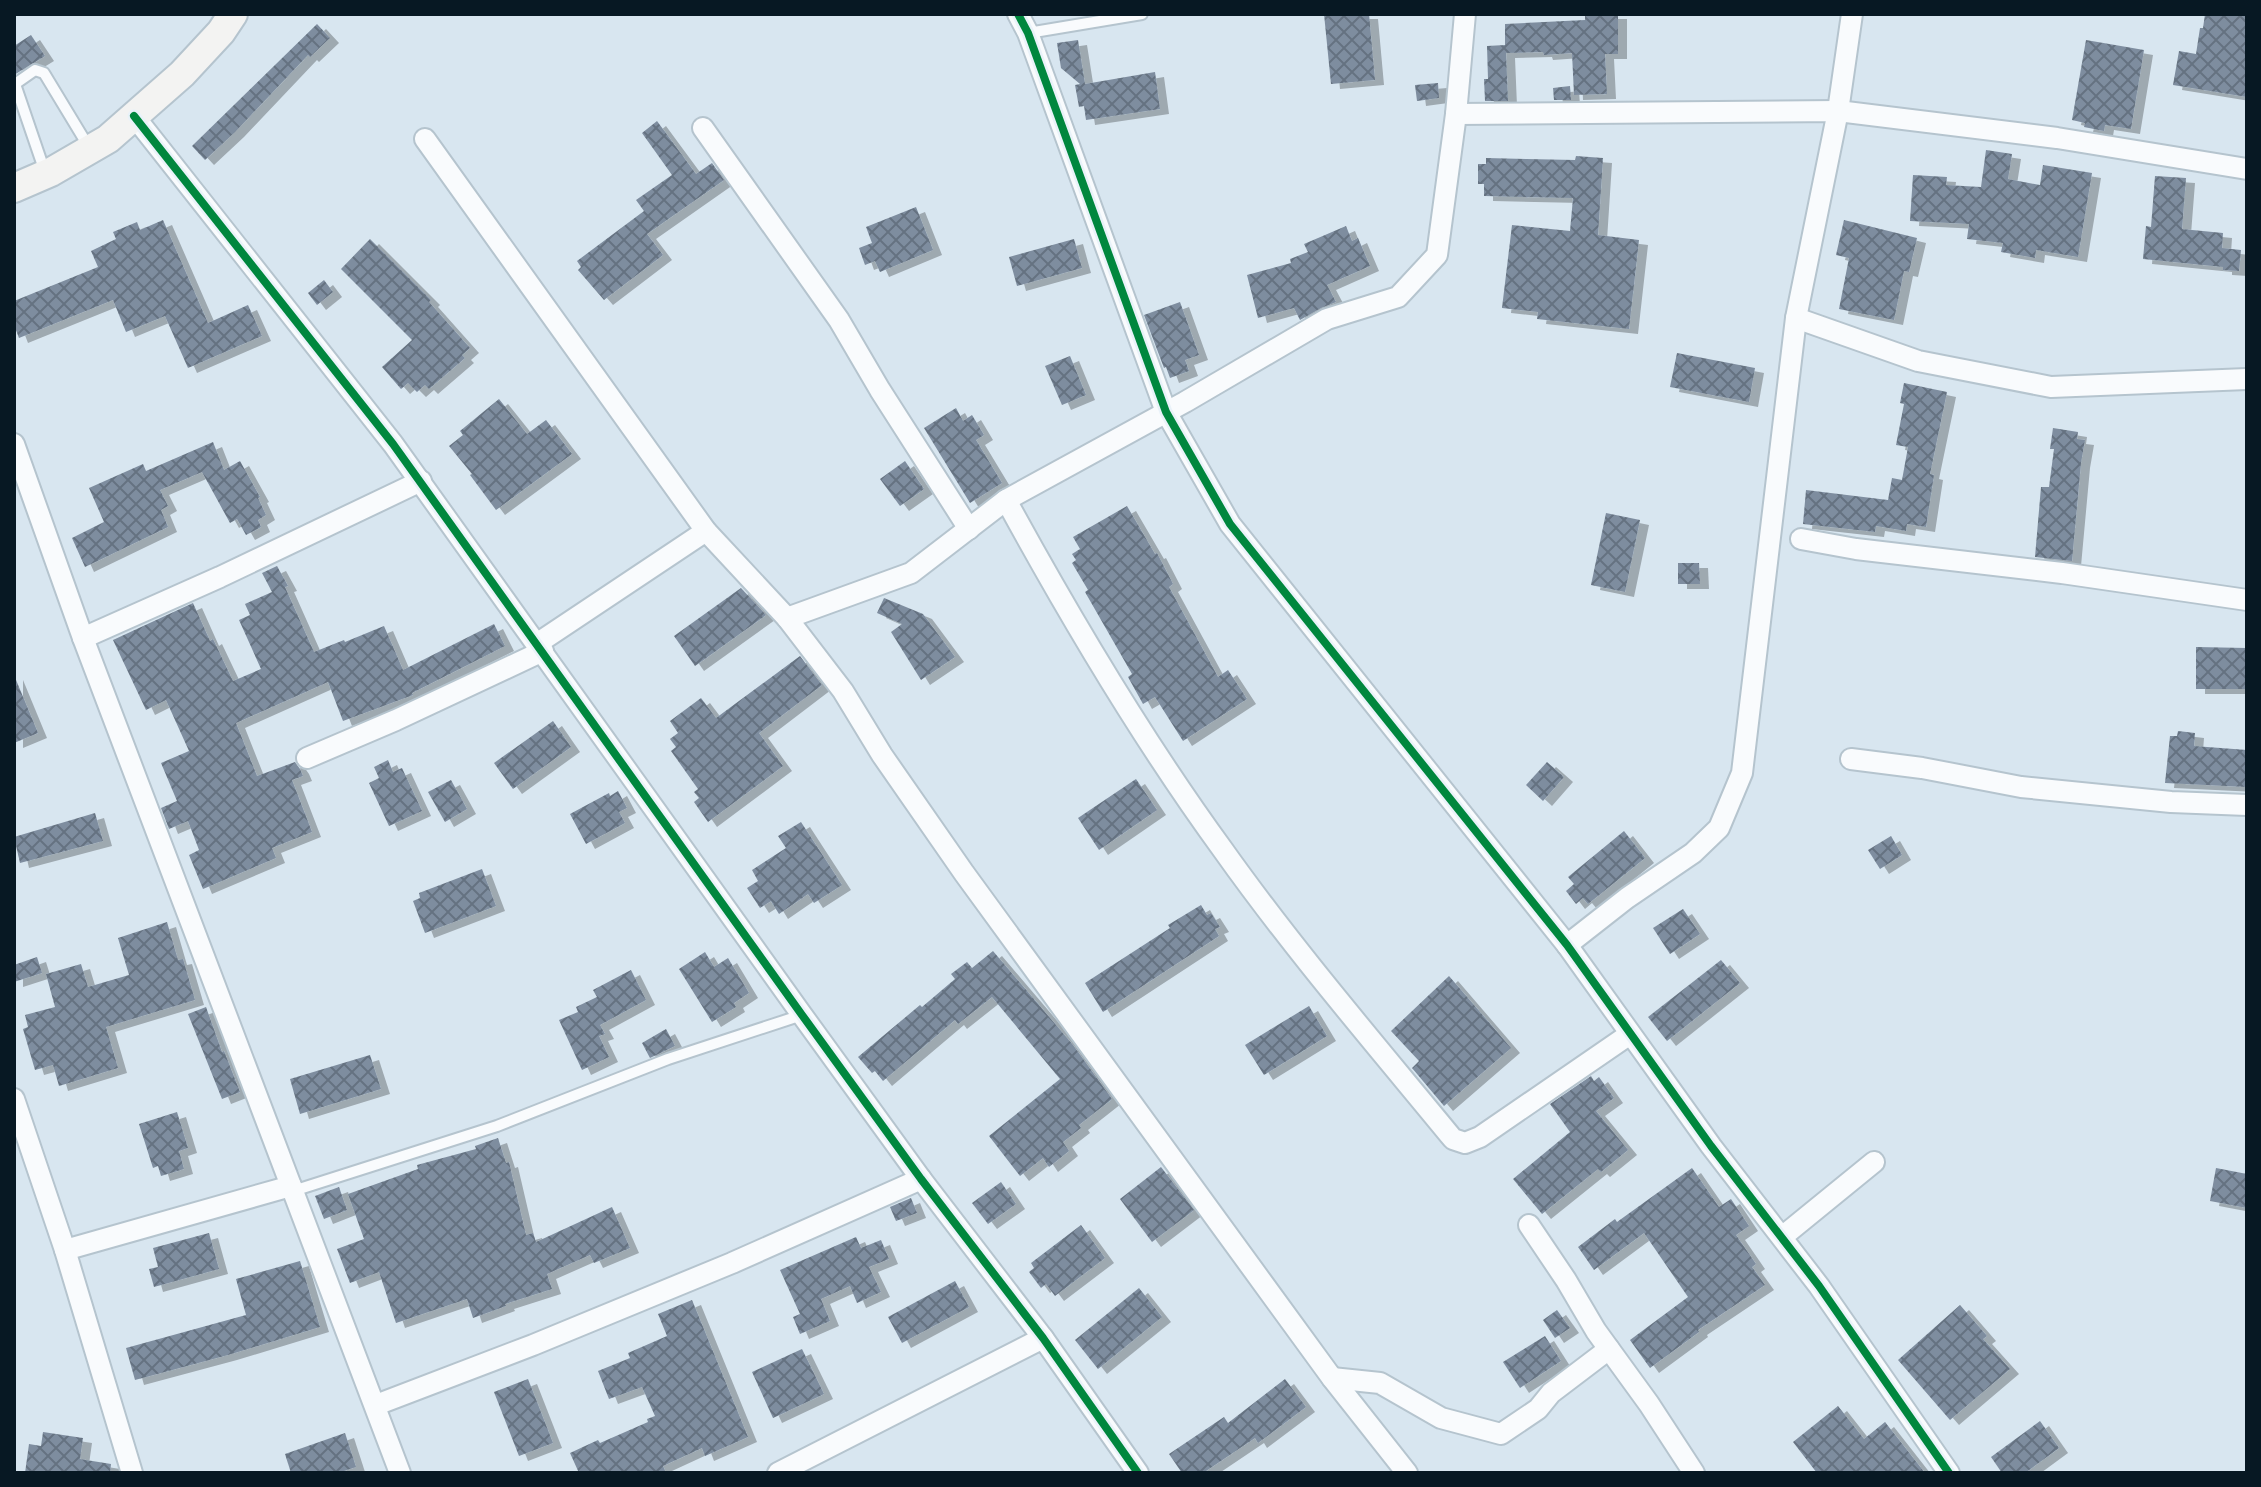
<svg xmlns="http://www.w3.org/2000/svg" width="2261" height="1487" viewBox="0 0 2261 1487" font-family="'Zilla Slab',serif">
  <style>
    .building { fill: url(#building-cross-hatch); filter: url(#shadow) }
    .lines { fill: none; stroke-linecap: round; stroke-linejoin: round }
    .lane-casing { stroke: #b5c4ce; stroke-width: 14 }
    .street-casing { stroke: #b5c4ce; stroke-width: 24 }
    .secondary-casing { stroke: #b5c4ce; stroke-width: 32 }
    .lane { stroke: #f9fbfd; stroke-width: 10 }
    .street { stroke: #f9fbfd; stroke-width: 20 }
    .secondary { stroke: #f3f3f2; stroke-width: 28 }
    .cycleway-casing { stroke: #e9f2f9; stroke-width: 13 }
    .cycleway { stroke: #00873e; stroke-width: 8 }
  </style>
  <defs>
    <pattern id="building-cross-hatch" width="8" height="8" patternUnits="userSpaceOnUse" patternTransform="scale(2)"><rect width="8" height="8" fill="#7e8d9f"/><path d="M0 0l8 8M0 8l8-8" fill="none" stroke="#657281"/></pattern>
    <filter id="shadow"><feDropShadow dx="9" dy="5" stdDeviation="0" flood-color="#0004"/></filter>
  </defs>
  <rect width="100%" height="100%" fill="#d8e6f0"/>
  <g class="building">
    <path d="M1324,14H1369L1375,80L1331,84Z"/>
    <path d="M1585,14H1618V54H1605L1607,94L1574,95L1572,53L1544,55L1543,52L1506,53L1508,101H1485L1484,79H1488L1487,46L1505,45V24L1585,20Z"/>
    <path d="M2205,14H2247V97L2173,85L2179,51L2196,54L2200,28H2203Z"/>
    <path d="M317,24L330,38L310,57L308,55L235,132L205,160L192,146Z"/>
    <path d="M31,35L45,56L14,75V46Z"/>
    <path d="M1078,40L1085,84L1155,72L1160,109L1086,120L1084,106L1079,107L1075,85L1080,84L1061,68L1057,43Z"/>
    <path d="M2086,40L2144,50L2131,129L2105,125L2104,131L2084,127L2085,123L2072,120Z"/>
    <path d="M1438,83L1439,98L1417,101L1415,85Z"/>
    <path d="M1570,86L1571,100H1554L1553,88Z"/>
    <path d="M657,121L696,174L712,163L724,180L647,234L663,255L604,300L578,270L581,267L577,261L644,211L636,200L672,175L642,133Z"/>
    <path d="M1986,150L2012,154L2008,179L2040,185L2043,165L2092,173L2078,257L2036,250L2035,258L2001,252L2003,243L1967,239L1969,224L1910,221L1913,175L1947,177L1946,185L1981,187Z"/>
    <path d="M1576,156L1603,158L1598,235L1639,240L1629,329L1537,319L1538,312L1502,308L1512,225L1570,231L1573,198L1484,196V184H1478V164H1486V158L1575,160Z"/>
    <path d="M2155,176L2186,178L2182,229L2223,233L2222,248L2241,250L2239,271L2223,270V267L2143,259L2146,226L2151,227Z"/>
    <path d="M916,207L933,250L880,272L875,261L865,265L859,248L872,243L866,227Z"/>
    <path d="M163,220L208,323L248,305L262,336L188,368L165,316L126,332L113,300L19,338L14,325V301L98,267L91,251L116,239L113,232L137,222L140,230Z"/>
    <path d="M1844,220L1917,238L1909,272L1904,271L1894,320L1839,309L1849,258L1836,255Z"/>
    <path d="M1346,226L1352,241L1358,238L1370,266L1327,285L1336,302L1321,308L1300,320L1294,308L1258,318L1247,275L1291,263L1290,259L1308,252L1304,244Z"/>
    <path d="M370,239L431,300L429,302L470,348L462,355L465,358L429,389L425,385L417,392L408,383L401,389L382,367L412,340L341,269Z"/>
    <path d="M1074,239L1082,268L1017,286L1009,257Z"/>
    <path d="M324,280L333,292L317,305L308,293Z"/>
    <path d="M1180,302L1199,355L1185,360L1189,371L1170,378L1166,367L1164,368L1144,315Z"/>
    <path d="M1677,353L1755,368L1749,402L1670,387Z"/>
    <path d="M1070,356L1086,395L1062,405L1045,366Z"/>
    <path d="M1904,383L1947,392L1930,474L1934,475L1926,527L1907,524L1906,531L1876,526L1875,532L1803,524L1806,490L1888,500L1892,478L1902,480L1908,447L1896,445L1904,404L1900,403Z"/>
    <path d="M499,399L527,434L546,420L572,454L496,510L470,475L472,474L449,446L463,435L460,431Z"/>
    <path d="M956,408L963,421L972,415L984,435L976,440L1002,483L970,503L924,428Z"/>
    <path d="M2053,428L2078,432L2077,439L2085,440L2081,463L2072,561L2035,557L2041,487H2049L2054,449H2050Z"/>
    <path d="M213,442L224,470L240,461L260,497L258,498L266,515L258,520L261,527L246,535L237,519L230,523L202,472L160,490L168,506L161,510L168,527L85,567L72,538L104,522L89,488L143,464L146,471Z"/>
    <path d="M905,461L924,489L900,506L880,479Z"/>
    <path d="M1127,506L1155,554L1157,553L1173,584L1169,587L1218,677L1228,670L1247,699L1183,741L1155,697L1143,704L1128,677L1132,674L1085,592L1088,590L1072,563L1076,560L1072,554L1080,549L1073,537Z"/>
    <path d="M1606,513L1640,520L1625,592L1591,585Z"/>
    <path d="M1678,563H1699L1700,584H1678Z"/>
    <path d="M277,566L288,586L285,587L314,652L344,640L345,642L384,626L403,670L494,624L505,646L412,693L413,695L343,721L328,682L236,723L257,776L295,762L300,769L303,776L292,780L312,832L272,848L276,858L203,889L189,855L199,850L188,821L169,829L161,808L177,801L161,763L189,751L166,700L146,710L113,640L193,603L210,641L213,639L233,681L261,669L239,620L250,615L245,604L272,592L262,573Z"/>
    <path d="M741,588L766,615L695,666L674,636Z"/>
    <path d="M884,598L923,614L955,657L921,680L891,632L902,624L877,613Z"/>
    <path d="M2196,647L2247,648L2246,689H2196Z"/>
    <path d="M800,656L822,685L759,733L783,766L708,822L694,802L699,798L694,792L698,789L671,751L676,747L670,739L678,733L670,721L701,698L716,718Z"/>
    <path d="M14,675L38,733L14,743Z"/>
    <path d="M553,721L571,747L513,789L494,763Z"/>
    <path d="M2178,731L2195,733L2194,746L2247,750V787L2165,783L2170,736H2177Z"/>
    <path d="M388,760L393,772L402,768L422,811L389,826L369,783L379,778L374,767Z"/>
    <path d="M1547,762L1564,777L1543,801L1526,785Z"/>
    <path d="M1136,779L1157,810L1099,850L1078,818Z"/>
    <path d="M451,780L467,809L445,822L428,792Z"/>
    <path d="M618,791L627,808L619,812L625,823L586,844L570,814L609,793L610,796Z"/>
    <path d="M95,813L103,841L20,863L14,837Z"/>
    <path d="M801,822L842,885L814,903L808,894L779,914L771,901L760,908L747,888L758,881L752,870L786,848L778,836Z"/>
    <path d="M1624,831L1645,858L1588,904L1583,898L1576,904L1566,891L1574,884L1568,877Z"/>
    <path d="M1891,836L1902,855L1880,869L1868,850Z"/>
    <path d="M482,869L496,906L425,933L413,901L420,898L419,893Z"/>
    <path d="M1201,905L1207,915L1211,913L1220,927L1215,929L1219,936L1103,1012L1085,983L1170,928L1168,925Z"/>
    <path d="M1683,909L1700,934L1670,954L1653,928Z"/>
    <path d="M167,922L178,960L183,959L195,1000L106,1027L118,1068L59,1086L53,1065L35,1070L23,1029L28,1027L25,1015L55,1007L46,974L81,964L88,987L129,975L118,938Z"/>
    <path d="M993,951L1073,1045L1112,1099L1079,1125L1081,1128L1063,1142L1069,1151L1049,1167L1043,1158L1020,1176L989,1136L1060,1079L992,997L958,1024L955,1020L883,1081L875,1071L872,1073L858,1057L920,1005L922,1007L955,979L951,974L967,962L972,968Z"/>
    <path d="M705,952L714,967L728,958L749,993L734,1003L736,1007L712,1022L679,969Z"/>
    <path d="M37,957L42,973L14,982V965Z"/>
    <path d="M1721,960L1740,983L1667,1041L1648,1017Z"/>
    <path d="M631,970L646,1000L600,1025L605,1034L599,1036L609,1057L582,1070L559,1020L578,1012L576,1007L597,997L593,990Z"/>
    <path d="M1449,976L1511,1048L1444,1106L1412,1068L1419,1061L1391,1031Z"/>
    <path d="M1309,1006L1327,1036L1264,1075L1245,1045Z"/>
    <path d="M206,1007L222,1052L224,1051L240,1092L222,1099L188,1014Z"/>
    <path d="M666,1029L675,1046L650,1058L642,1043Z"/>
    <path d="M370,1055L381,1089L300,1114L290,1079Z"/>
    <path d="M1591,1076L1594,1081L1599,1077L1614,1098L1596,1111L1628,1150L1601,1172L1598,1169L1542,1214L1513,1179L1570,1132L1550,1104Z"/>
    <path d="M177,1112L188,1148L179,1151L184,1169L161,1176L158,1166L153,1168L139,1124Z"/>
    <path d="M498,1138L506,1163L509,1162L526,1235L533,1233L536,1242L612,1207L630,1248L594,1263L590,1255L547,1274L552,1289L505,1304L506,1306L473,1318L467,1299L396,1323L379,1272L350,1283L337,1249L364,1239L348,1194L418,1169L417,1165L476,1149L475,1146Z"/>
    <path d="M1161,1167L1194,1210L1152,1242L1120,1199Z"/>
    <path d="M1692,1168L1719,1207L1731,1199L1749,1226L1736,1235L1756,1264L1752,1267L1765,1285L1698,1330L1699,1332L1650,1368L1630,1340L1688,1297L1644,1233L1594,1270L1578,1247L1615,1219L1617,1222Z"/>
    <path d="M2216,1168L2247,1174V1208L2210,1201Z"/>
    <path d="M1001,1182L1016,1204L988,1224L972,1203Z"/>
    <path d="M339,1187L347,1210L324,1219L315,1196Z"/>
    <path d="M911,1198L917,1213L896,1221L890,1207Z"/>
    <path d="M1081,1225L1105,1258L1055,1296L1046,1284L1041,1288L1029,1272L1034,1268L1031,1263Z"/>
    <path d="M209,1233L219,1269L154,1287L149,1269L158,1267L153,1248Z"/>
    <path d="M856,1237L861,1248L881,1240L889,1259L869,1267L881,1292L857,1303L850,1286L821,1299L830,1321L800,1334L793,1317L800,1314L780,1270Z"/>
    <path d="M300,1261L320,1327L228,1355L135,1380L126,1348L246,1315L236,1279Z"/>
    <path d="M955,1281L969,1307L902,1343L888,1317Z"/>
    <path d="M1139,1288L1162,1317L1098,1369L1075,1340Z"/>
    <path d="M692,1300L748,1437L705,1456L702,1448L663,1466L666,1473H579L570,1453L598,1440L600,1443L648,1422L647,1419L655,1416L642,1387L609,1399L598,1371L630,1358L628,1353L667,1336L658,1314Z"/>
    <path d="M1960,1305L1987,1336L1983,1339L2010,1369L1950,1420L1898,1360Z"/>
    <path d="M1557,1310L1570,1328L1555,1338L1543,1320Z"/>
    <path d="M1545,1336L1561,1361L1520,1388L1503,1362Z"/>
    <path d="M802,1349L824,1394L773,1418L752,1372Z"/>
    <path d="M528,1379L553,1443L519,1456L494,1392Z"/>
    <path d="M1285,1379L1306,1407L1258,1443L1255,1438L1203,1473H1182L1169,1454L1224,1417L1228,1423Z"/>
    <path d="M1838,1406L1864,1439L1885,1422L1925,1473H1817L1793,1442Z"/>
    <path d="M2040,1421L2059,1448L2025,1473H2002L1991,1457Z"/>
    <path d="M43,1432L83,1438L80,1459L111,1464L110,1473H25L29,1444L41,1446Z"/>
    <path d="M345,1433L356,1467L338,1473H291L285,1454Z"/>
  </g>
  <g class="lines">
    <defs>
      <g id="lane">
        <path d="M1028,33L1142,14"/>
        <path d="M45,172L15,84L35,70L44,73L90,149"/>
        <path d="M293,1191L497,1126L668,1059L802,1015"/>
      </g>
      <g id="street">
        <path d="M1018,14L1028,33L1166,412L1230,524L1567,945L1711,1146L1819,1286L1949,1473"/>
        <path d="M1456,114L1838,111L2057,138L2247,169"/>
        <path d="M134,116L393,444L802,1015L921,1179L1043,1338L1138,1473"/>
        <path d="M703,128L839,320L880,390L969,529"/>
        <path d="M425,139L706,531L787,618L843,691L882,755L964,873L1332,1378L1407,1473"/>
        <path d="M1796,318L1918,361L2051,387L2247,379"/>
        <path d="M14,444L83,638L400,1473"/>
        <path d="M1006,500C1072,621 1142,739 1223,850C1294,950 1375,1044 1453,1139L1465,1143L1480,1137L1630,1034"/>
        <path d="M1801,539L1856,549L2062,573L2247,600"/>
        <path d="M787,618L911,573L1006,500L1185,402L1327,319L1398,297L1437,255L1456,114L1465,14"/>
        <path d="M83,638L220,577L421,481"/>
        <path d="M538,643L706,531"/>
        <path d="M307,758L396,720L543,651"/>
        <path d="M1851,759L1922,768L2021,787L2171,802L2247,805"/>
        <path d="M1567,945L1627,898L1693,853L1719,828L1742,773L1796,318L1838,111L1852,14"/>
        <path d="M14,1099L65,1250L132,1473"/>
        <path d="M1529,1225L1566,1280L1596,1331L1649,1404L1694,1473"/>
        <path d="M1782,1237L1874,1162"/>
        <path d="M65,1250L291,1186"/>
        <path d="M1332,1378L1380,1383L1441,1418L1501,1434L1538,1409L1551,1393L1609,1349"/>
        <path d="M376,1405L533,1345L732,1263L921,1179"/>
        <path d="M778,1473L1043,1338"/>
      </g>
      <path id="secondary" d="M14,188L51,172L108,139L182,74L221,32L233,14"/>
    </defs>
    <use href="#lane" class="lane-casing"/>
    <use href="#street" class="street-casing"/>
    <use href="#secondary" class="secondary-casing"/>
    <use href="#lane" class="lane"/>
    <use href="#street" class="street"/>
    <use href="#secondary" class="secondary"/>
    <defs>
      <g id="cycleway">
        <path d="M1018,14L1028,33L1166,412L1230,524L1567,945L1711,1146L1819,1286L1949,1473"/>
        <path d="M134,116L393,444L802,1015L921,1179L1043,1338L1138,1473"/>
      </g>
    </defs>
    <use href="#cycleway" class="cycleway-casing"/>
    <use href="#cycleway" class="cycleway"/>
  </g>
  <rect width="2261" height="1487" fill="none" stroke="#071823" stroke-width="32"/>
</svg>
